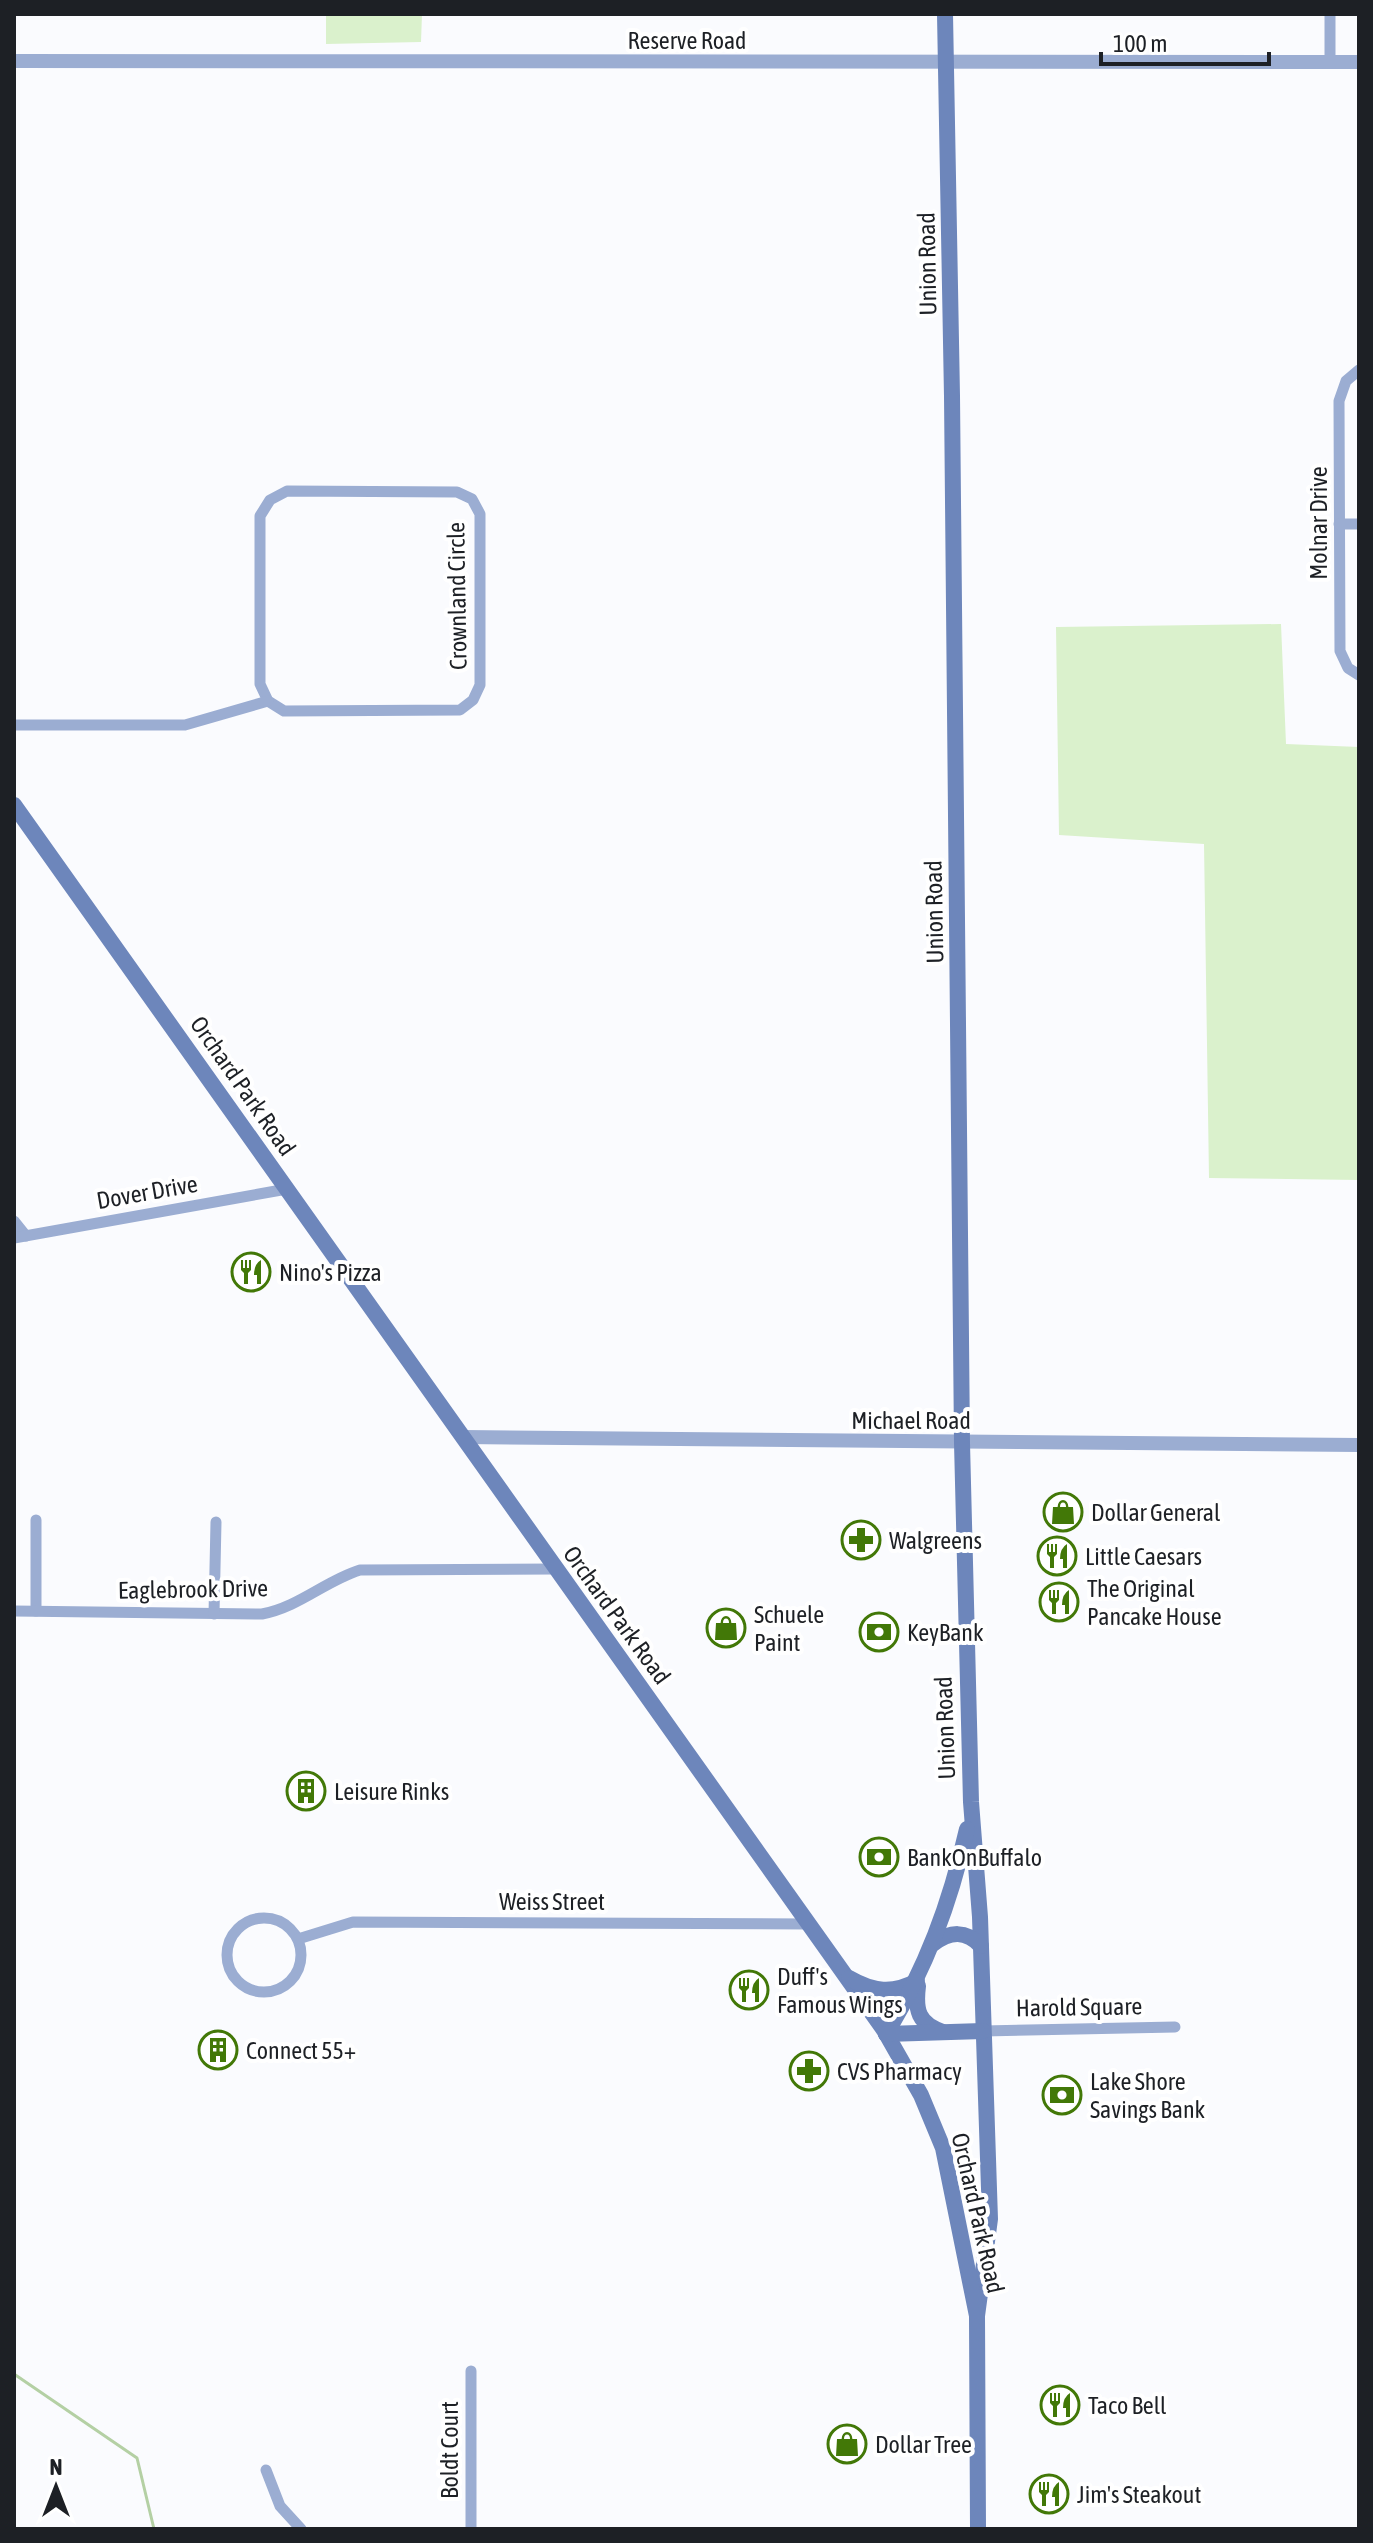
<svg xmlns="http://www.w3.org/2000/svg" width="1373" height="2543" viewBox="0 0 1373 2543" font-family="'Asap Condensed',sans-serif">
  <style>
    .green { fill: #daf1cc }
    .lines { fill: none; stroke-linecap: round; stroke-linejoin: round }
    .stream { stroke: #b4d0a4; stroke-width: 3 }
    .minor { stroke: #9badd2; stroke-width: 11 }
    .tertiary { stroke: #9badd2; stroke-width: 14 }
    .secondary { stroke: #6d86bb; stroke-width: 16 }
    .labels { text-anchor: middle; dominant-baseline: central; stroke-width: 8; stroke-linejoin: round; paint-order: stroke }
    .street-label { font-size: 24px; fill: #1d2025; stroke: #fff }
    .poi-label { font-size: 24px; fill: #1d2025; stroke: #fff; text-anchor: start }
  </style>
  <rect width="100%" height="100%" fill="#fafbfe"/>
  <g class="green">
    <path d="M326,14H422L421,42L326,44Z"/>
    <path d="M1281,624L1286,744L1359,747V1180L1209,1178L1204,844L1059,835L1056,627Z"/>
  </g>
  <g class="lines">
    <path class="stream" d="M14,2374L137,2458L154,2529"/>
    <g class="minor">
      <path d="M1330,62V14"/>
      <path d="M1359,370L1346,381L1339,401L1340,651L1348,668L1359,675"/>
      <path d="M287,491L457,492L472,499L480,514V685L473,700L460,710L284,711L268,701L260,684V516L270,500Z"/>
      <path d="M1339,524H1359"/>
      <path d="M14,725H185L268,701"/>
      <path d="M14,1221L26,1236"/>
      <path d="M14,1238L287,1189"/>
      <path d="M36,1520V1611"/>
      <path d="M14,1611L262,1614C299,1607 325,1581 360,1570L555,1569"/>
      <path d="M214,1614L216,1522"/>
      <circle cx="264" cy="1955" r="37"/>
      <path d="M298,1939L353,1922L809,1924"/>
      <path d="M983,2031L1175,2027"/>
      <path d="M266,2470L280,2506L301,2529"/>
      <path d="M471,2529V2371"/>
    </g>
    <g class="tertiary">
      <path d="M14,61L1359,62"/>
      <path d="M463,1437L1359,1445"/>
    </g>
    <g class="secondary">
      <path d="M945,14L952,396L962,1443L971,1802L980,1917L990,2219L977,2316"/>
      <path d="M14,805L884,2030L921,2095L943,2148L977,2316L978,2529"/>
      <path d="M933,1944C950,1931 966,1930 981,1946"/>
      <path d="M849,1978C873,1992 893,1994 917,1981"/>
      <path d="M918,1986C915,2010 918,2024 943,2032"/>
      <path d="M886,2034C926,1968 950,1904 967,1829"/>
      <path d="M886,2034L983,2031"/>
    </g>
  </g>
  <defs>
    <symbol id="restaurant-ring" viewBox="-11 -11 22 22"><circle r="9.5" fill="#fff" stroke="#427807" stroke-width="1.5"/><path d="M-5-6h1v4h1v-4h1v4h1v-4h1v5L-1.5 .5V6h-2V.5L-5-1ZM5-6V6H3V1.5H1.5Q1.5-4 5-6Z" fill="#427807"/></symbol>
    <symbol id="shop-ring" viewBox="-11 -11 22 22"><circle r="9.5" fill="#fff" stroke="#427807" stroke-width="1.5"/><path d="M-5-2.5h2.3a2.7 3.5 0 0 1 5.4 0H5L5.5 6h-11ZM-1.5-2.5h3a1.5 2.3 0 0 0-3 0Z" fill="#427807"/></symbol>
    <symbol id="pharmacy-ring" viewBox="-11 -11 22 22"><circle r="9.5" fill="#fff" stroke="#427807" stroke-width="1.5"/><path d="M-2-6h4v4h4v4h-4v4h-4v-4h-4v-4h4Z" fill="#427807"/></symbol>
    <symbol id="bank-ring" viewBox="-11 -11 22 22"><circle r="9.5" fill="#fff" stroke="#427807" stroke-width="1.5"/><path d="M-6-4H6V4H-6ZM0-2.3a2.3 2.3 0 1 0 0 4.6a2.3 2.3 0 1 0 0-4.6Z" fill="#427807"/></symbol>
    <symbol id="building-ring" viewBox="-11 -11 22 22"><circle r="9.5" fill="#fff" stroke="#427807" stroke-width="1.5"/><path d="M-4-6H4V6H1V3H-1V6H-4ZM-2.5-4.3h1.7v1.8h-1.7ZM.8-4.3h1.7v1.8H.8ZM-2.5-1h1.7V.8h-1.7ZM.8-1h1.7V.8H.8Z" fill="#427807"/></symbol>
  </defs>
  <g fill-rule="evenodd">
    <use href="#restaurant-ring" x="229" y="1250" width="44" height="44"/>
    <use href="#shop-ring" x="1041" y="1490" width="44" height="44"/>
    <use href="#pharmacy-ring" x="839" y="1518" width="44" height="44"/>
    <use href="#restaurant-ring" x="1035" y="1534" width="44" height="44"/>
    <use href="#restaurant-ring" x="1037" y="1580" width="44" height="44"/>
    <use href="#shop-ring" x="704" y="1606" width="44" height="44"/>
    <use href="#bank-ring" x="857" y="1610" width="44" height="44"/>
    <use href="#building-ring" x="284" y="1769" width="44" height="44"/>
    <use href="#bank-ring" x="857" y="1835" width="44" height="44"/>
    <use href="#restaurant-ring" x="727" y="1968" width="44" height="44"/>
    <use href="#building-ring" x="196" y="2028" width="44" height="44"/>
    <use href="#pharmacy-ring" x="787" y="2049" width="44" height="44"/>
    <use href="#bank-ring" x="1040" y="2073" width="44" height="44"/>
    <use href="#restaurant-ring" x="1038" y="2383" width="44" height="44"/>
    <use href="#shop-ring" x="825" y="2422" width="44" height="44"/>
    <use href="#restaurant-ring" x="1027" y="2472" width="44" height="44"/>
  </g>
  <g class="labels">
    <g class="street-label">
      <text x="687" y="40">Reserve Road</text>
      <text transform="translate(927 264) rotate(-91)">Union Road</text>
      <text transform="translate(1318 523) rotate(-90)">Molnar Drive</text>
      <text transform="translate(457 596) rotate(-91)">Crownland Circle</text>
      <text transform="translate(934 912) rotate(-91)">Union Road</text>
      <text transform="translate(243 1086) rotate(55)">Orchard Park Road</text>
      <text transform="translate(147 1192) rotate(-10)">Dover Drive</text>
      <text x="911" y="1420">Michael Road</text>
      <text transform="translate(193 1589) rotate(-1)">Eaglebrook Drive</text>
      <text transform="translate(617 1615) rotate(54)">Orchard Park Road</text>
      <text transform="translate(945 1728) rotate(-92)">Union Road</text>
      <text x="552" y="1901">Weiss Street</text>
      <text transform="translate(1079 2007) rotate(-1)">Harold Square</text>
      <text transform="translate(978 2213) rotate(77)">Orchard Park Road</text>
      <text transform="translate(449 2450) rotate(-90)">Boldt Court</text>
    </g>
    <g class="poi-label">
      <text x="279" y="1272">Nino's Pizza</text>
      <text x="1091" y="1512">Dollar General</text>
      <text x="889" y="1540">Walgreens</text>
      <text x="1085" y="1556">Little Caesars</text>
      <text x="1087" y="1588">The Original<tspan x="1087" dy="28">Pancake House</tspan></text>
      <text x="754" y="1614">Schuele<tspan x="754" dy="28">Paint</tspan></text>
      <text x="907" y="1632">KeyBank</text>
      <text x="334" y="1791">Leisure Rinks</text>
      <text x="907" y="1857">BankOnBuffalo</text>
      <text x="777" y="1976">Duff's<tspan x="777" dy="28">Famous Wings</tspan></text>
      <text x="246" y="2050">Connect 55+</text>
      <text x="837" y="2071">CVS Pharmacy</text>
      <text x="1090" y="2081">Lake Shore<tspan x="1090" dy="28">Savings Bank</tspan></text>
      <text x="1088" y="2405">Taco Bell</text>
      <text x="875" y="2444">Dollar Tree</text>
      <text x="1077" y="2494">Jim's Steakout</text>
    </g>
  </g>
  <rect width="1373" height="2543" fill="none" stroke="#1d2025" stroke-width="32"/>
  <g transform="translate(56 2487)" stroke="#ffffff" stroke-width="6" paint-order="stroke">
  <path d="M0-6L14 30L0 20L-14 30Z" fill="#1d2025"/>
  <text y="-12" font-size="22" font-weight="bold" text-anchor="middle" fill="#1d2025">N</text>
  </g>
  <path d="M1101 52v12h168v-12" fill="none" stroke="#1d2025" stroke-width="4"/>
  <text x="1113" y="52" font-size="24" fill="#1d2025" stroke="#ffffff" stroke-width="6" paint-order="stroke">100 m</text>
</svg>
